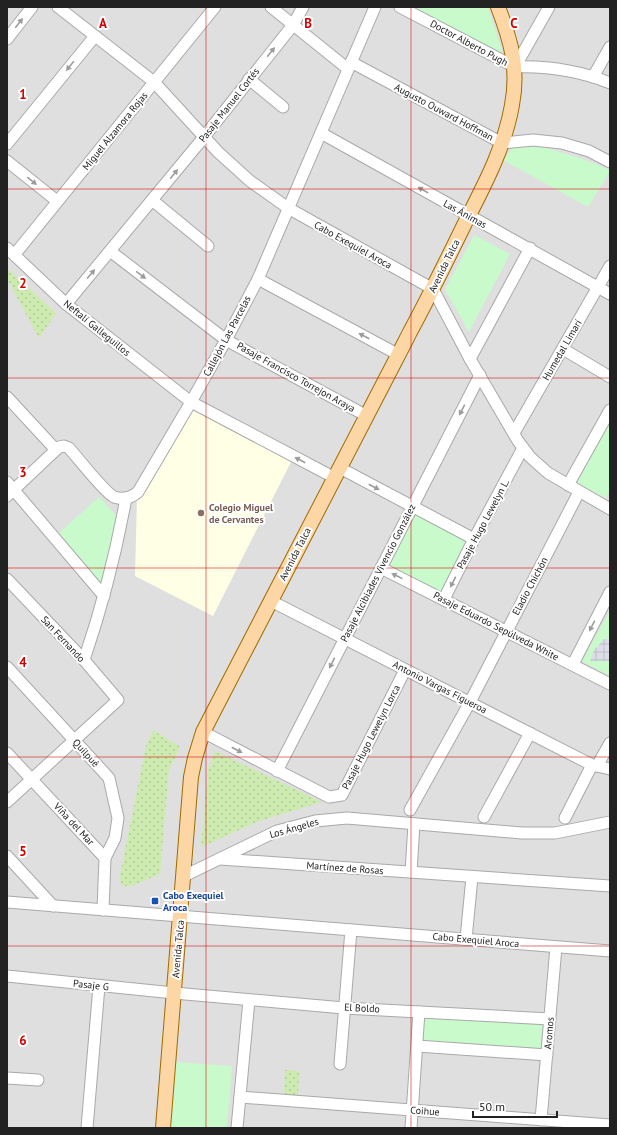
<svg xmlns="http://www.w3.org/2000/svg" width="617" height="1135" viewBox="0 0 617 1135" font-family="'PT Sans',sans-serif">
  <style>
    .residential { fill: #e0dfdf }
    .education { fill: #ffffe5 }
    .grass { fill: url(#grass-dots) }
    .park { fill: #c8facc }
    .plaza { fill: url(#plaza-grid) }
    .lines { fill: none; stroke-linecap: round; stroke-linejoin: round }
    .minor-casing { stroke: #a9a9a9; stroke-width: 13 }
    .major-casing { stroke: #a06b00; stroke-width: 16 }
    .minor { stroke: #fff; stroke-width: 11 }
    .major { stroke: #fcd6a4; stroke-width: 14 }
    .oneway { fill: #9c9c9c }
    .grid { fill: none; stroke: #d40000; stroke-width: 1; stroke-opacity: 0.55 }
    .education-dot { fill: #8d6e63; stroke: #fff; stroke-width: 1.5 }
    .transit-dot { fill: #1a4fb4; stroke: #fff; stroke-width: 1.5 }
    .labels { text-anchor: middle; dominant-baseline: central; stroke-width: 4; stroke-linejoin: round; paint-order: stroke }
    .street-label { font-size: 10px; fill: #222; stroke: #fff }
    .education-label { font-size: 10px; font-weight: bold; fill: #785e54; stroke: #fff; text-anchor: start }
    .transit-label { font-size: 10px; font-weight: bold; fill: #164399; stroke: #fff; text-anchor: start }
    .grid-label { font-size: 13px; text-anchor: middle; font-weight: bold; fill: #d40000; stroke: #fff; stroke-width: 4; stroke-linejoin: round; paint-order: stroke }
  </style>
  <defs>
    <pattern id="grass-dots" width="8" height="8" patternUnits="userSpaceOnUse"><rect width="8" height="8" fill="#cdebb0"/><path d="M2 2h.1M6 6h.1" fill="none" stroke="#b0c997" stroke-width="1.8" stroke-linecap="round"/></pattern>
    <pattern id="plaza-grid" width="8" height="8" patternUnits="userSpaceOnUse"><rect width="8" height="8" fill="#dddde8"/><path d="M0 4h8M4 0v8" fill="none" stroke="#bdbdc7"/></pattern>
  </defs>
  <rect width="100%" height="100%" fill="#f2efe9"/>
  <rect class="residential" x="7" y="7" width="603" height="1121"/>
  <path class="education" d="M192,409L291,462L213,616L135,576L137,498Z"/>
  <g class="grass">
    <path d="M7,268L56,313L39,338L7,279Z"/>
    <path d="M153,730L180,747L169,770L160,874L132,886H121L120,875L146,746Z"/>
    <path d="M215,751L322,802L259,821L201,847L208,770Z"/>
    <path d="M285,1070L299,1071L298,1096L284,1095Z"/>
  </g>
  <g class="park">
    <path d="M415,7H488L504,57Z"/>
    <path d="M515,145L546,148L583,159L610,170V171L588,207L503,160Z"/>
    <path d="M474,235L510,254L469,332L445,289Z"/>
    <path d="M610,420V490L606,498L577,483Z"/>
    <path d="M99,497L117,516L102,585L59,533Z"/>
    <path d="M416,514L468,541L441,593L390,565Z"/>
    <path d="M610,611V676L582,661Z"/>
    <path d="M422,1013L545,1023L543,1051L420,1042Z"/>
    <path d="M174,1062L232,1066L227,1128H170Z"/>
  </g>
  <path class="plaza" d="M604,639H610V661H590L594,650Z"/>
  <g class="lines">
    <defs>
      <g id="minor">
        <path d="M58,7L154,82L218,152L250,181L288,208L433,289L470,359L518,441L530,457L548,473L610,509"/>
        <path d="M271,7L348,69"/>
        <path d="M400,7L515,67C547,66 580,71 610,83"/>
        <path d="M7,39L32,7"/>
        <path d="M351,62L502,143L533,140L562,143L589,151L610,162"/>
        <path d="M515,67L549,7"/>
        <path d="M593,77L610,47"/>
        <path d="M249,79L283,107"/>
        <path d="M321,133L610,294"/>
        <path d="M7,144L95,36"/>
        <path d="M7,161L57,201"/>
        <path d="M152,200L208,246"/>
        <path d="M7,248L66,304L191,402L335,478"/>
        <path d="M110,251L226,340L367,416"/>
        <path d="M15,254L215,7"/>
        <path d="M258,279L399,355"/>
        <path d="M66,304L204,137L293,25L303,7"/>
        <path d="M563,349L610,377"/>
        <path d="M470,359L530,248"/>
        <path d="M7,397L56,450"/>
        <path d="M514,433L610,266"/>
        <path d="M340,468L474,539"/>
        <path d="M7,482L104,596"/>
        <path d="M568,485L610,410"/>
        <path d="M7,496L59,447L64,446L69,448C78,458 104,492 114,497C123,500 131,498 138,492L191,402L226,340L258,279L375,7"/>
        <path d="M381,568L610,684"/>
        <path d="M7,579L84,660L118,700L7,802"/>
        <path d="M444,599L474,539L523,448"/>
        <path d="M271,601L592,765L610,769"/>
        <path d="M84,660C102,607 116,553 126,498"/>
        <path d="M573,664L610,592"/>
        <path d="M7,667L109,778L118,818L115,838L105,858"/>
        <path d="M203,732L329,797L342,795L405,670"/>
        <path d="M7,753L105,858L103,910"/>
        <path d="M597,766L610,743"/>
        <path d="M277,771L480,375"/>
        <path d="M410,810L470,702L579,492"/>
        <path d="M484,817L530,733"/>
        <path d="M565,818L592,765"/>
        <path d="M7,856L53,906"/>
        <path d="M220,859L610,886"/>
        <path d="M411,872L414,824"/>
        <path d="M184,876L277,831L315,821L347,818L522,833H555L610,822"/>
        <path d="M7,902L610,951"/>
        <path d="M466,939L472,877"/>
        <path d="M7,976L174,993L344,1008L550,1019"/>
        <path d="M417,1046L547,1055"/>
        <path d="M340,1064L351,930"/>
        <path d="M7,1078L38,1080"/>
        <path d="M240,1097L610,1125"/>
        <path d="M541,1120L556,947"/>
        <path d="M87,1128L99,986"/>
        <path d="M237,1128L249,1000"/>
        <path d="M411,1128L419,1012"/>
      </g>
      <path id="major" d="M163,1128L191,777L195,758L203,732C272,599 342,466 410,332C430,295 448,258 466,221C485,184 505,146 512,105C519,68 511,41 498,7"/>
    </defs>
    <use href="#minor" class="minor-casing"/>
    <use href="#major" class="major-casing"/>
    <use href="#minor" class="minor"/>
    <use href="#major" class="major"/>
  </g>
  <defs><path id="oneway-solid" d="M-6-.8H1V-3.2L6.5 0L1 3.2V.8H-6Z"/></defs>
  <g class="oneway">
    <use href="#oneway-solid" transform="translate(19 23) rotate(-52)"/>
    <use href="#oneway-solid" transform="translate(271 52) rotate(-51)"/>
    <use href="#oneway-solid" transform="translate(70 66) rotate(129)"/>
    <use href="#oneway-solid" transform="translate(174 174) rotate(-51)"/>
    <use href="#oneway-solid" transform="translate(32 181) rotate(39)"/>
    <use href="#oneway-solid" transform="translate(423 190) rotate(-151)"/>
    <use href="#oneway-solid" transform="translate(91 274) rotate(-50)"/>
    <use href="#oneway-solid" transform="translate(141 275) rotate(37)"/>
    <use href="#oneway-solid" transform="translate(364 336) rotate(-152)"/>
    <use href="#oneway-solid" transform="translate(462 410) rotate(117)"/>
    <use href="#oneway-solid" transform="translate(300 460) rotate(-152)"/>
    <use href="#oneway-solid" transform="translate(374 487) rotate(28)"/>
    <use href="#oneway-solid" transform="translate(397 576) rotate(-154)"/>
    <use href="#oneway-solid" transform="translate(453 582) rotate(117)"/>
    <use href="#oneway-solid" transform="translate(592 626) rotate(117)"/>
    <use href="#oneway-solid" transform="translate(332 663) rotate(117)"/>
    <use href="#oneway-solid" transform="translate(237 750) rotate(28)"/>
  </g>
  <path class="grid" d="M206,7V1128M411,7V1128M7,189H610M7,378H610M7,568H610M7,757H610M7,946H610"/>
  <circle class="education-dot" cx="201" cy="513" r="4"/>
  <rect class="transit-dot" x="151" y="897" width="8" height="8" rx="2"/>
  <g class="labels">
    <g class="street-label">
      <text transform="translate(469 43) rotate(28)">Doctor Alberto Pugh</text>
      <text transform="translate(229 105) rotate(-52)">Pasaje Manuel Cortés</text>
      <text transform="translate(444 112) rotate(28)">Augusto Ouward Hoffman</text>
      <text transform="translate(115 131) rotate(-51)">Miguel Alzamora Rojas</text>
      <text transform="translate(465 214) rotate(29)">Las Ánimas</text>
      <text transform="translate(353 245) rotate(29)">Cabo Exequiel Aroca</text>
      <text transform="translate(444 266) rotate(-64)">Avenida Talca</text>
      <text transform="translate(97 328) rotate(39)">Neftalí Galleguillos</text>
      <text transform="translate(227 336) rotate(-62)">Callejón Las Parcelas</text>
      <text transform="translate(562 350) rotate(-60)">Humedal Limarí</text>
      <text transform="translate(296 377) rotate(29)">Pasaje Francisco Torrejon Araya</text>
      <text transform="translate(483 524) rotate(-62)">Pasaje Hugo Lewelyn L.</text>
      <text transform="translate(295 554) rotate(-63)">Avenida Talca</text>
      <text transform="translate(378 573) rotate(-63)">Pasaje Alcibiades Vivencio González</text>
      <text transform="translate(530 586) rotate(-62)">Eladio Chichón</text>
      <text transform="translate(496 626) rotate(27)">Pasaje Eduardo Sepúlveda White</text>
      <text transform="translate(63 639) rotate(47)">San Fernando</text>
      <text transform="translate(440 687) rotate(27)">Antonio Vargas Figueroa</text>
      <text transform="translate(371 737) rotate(-63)">Pasaje Hugo Lewelyn Lorca</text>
      <text transform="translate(86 753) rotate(48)">Quilpué</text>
      <text transform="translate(74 824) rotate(47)">Viña del Mar</text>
      <text transform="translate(294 828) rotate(-16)">Los Ángeles</text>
      <text transform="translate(345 868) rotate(4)">Martínez de Rosas</text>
      <text transform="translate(476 940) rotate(5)">Cabo Exequiel Aroca</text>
      <text transform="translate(178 949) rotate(-85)">Avenida Talca</text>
      <text transform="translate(91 985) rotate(6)">Pasaje G</text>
      <text transform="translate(362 1008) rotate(3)">El Boldo</text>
      <text transform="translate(549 1033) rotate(-85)">Aromos</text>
      <text transform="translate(425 1111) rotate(4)">Coihue</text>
    </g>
    <g class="education-label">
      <text x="209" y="507">Colegio Miguel<tspan x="209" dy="12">de Cervantes</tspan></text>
    </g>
    <g class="transit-label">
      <text x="163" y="895">Cabo Exequiel<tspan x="163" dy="12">Aroca</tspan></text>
    </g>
  </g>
  <g class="grid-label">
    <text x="103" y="28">A</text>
    <text x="308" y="28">B</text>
    <text x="514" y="28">C</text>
    <text x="23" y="99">1</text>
    <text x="23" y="288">2</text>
    <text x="23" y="477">3</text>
    <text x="23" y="667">4</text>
    <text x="23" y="856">5</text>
    <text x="23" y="1045">6</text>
  </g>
  <rect width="617" height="1135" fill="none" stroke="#222222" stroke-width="16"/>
  <path d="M473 1111v6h84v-6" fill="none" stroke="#222222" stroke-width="2"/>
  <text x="479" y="1111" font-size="12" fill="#222222" stroke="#ffffff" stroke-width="3" paint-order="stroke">50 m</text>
</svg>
